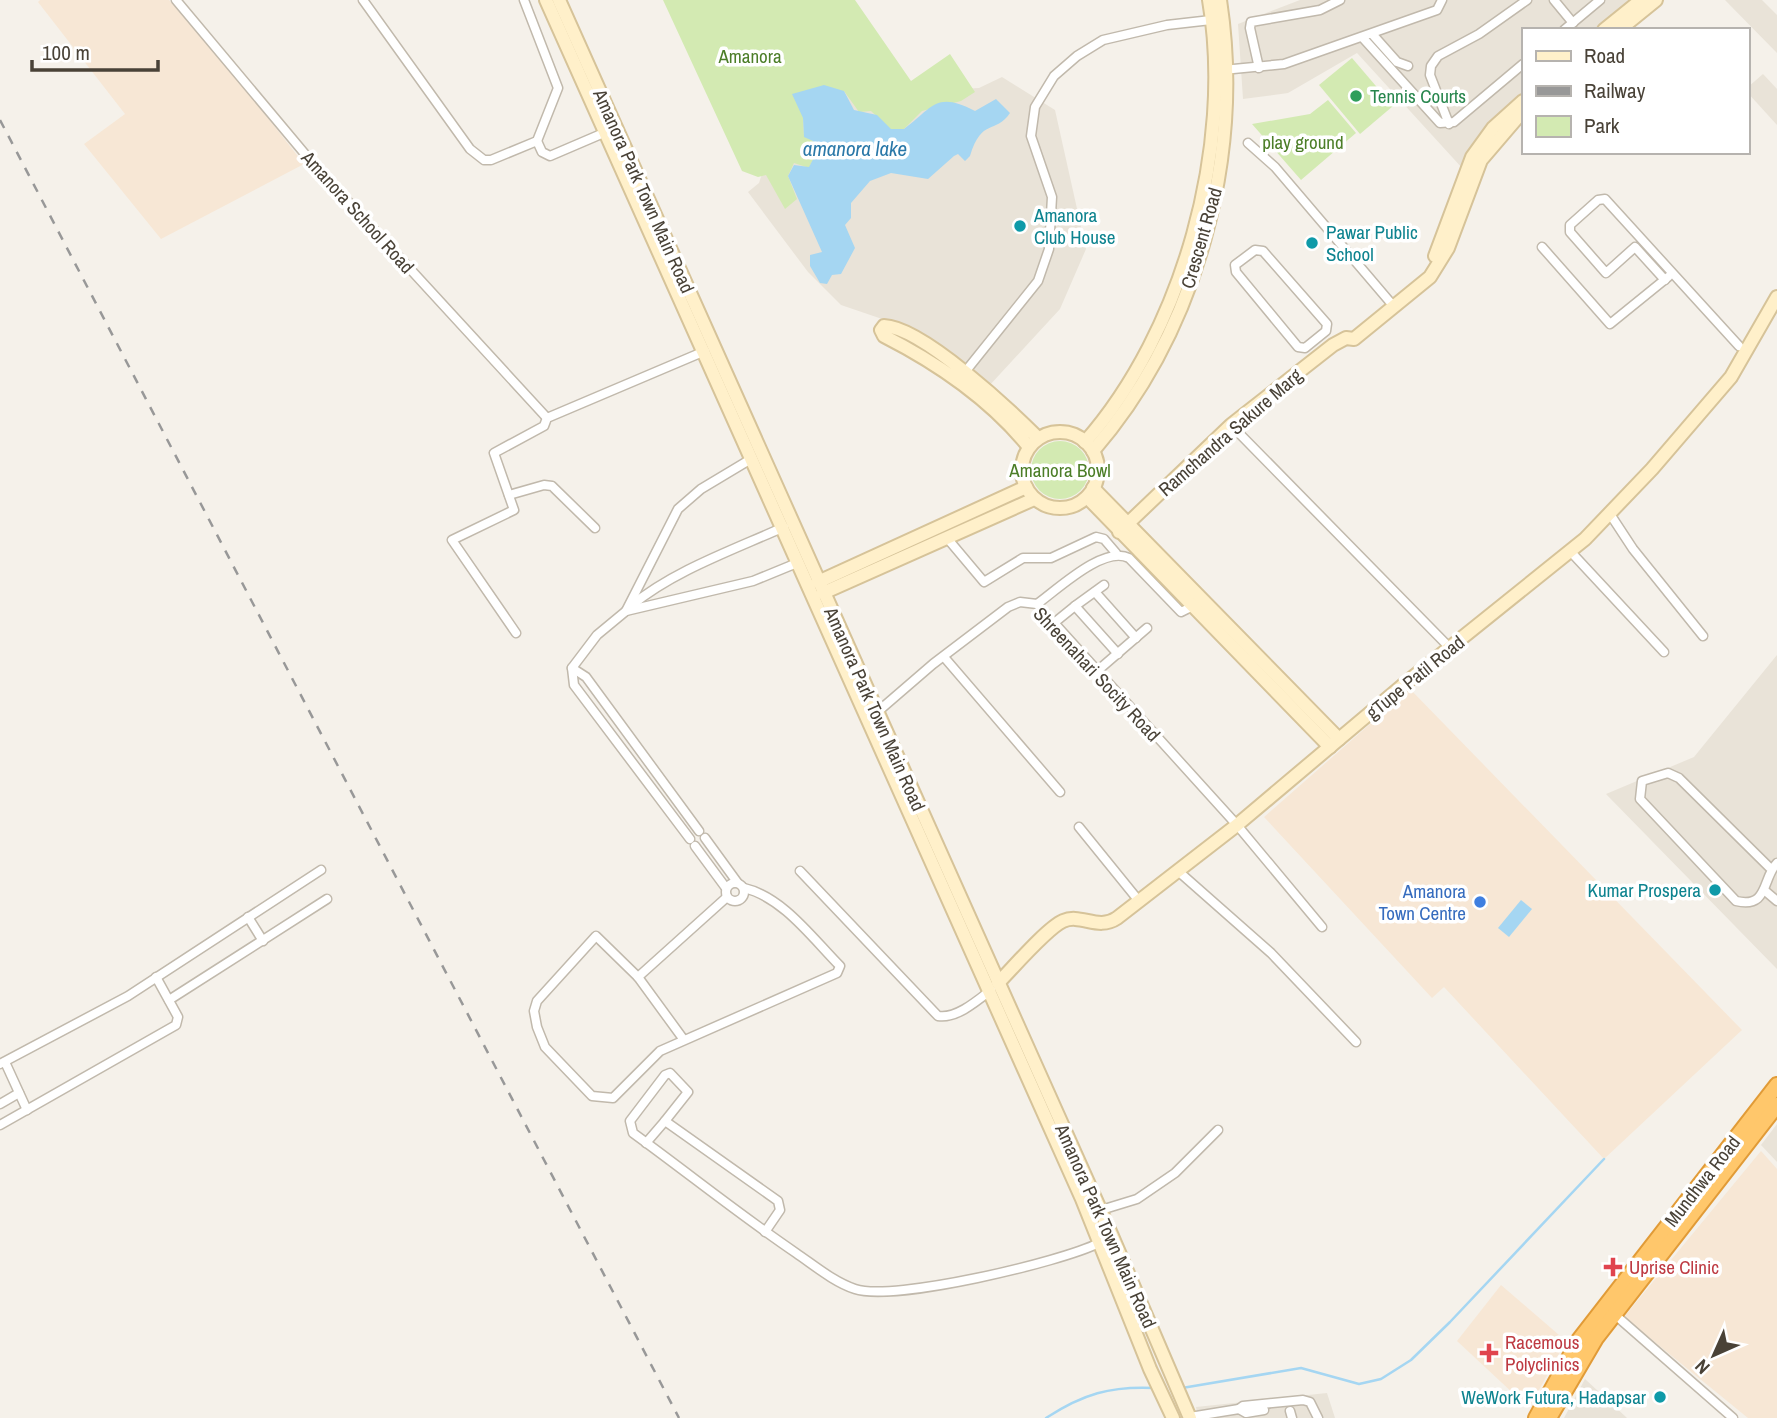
<svg xmlns="http://www.w3.org/2000/svg" width="1777" height="1418" viewBox="0 0 1777 1418" font-family="'Archivo Narrow',sans-serif">
  <style>
    .residential { fill: #e9e3d8 }
    .commercial { fill: #f7e7d5 }
    .green { fill: #d3eab2 }
    .water { fill: #a5d6f2 }
    .lines { fill: none; stroke-linecap: round; stroke-linejoin: round }
    .stream { stroke: #a5d6f2; stroke-width: 2.5 }
    .street-casing { stroke: #c1b9ac; stroke-width: 11 }
    .secondary-casing { stroke: #d6c399; stroke-width: 16 }
    .highway-casing { stroke: #e19b37; stroke-width: 18 }
    .street { stroke: #fff; stroke-width: 8 }
    .secondary { stroke: #fff0ca; stroke-width: 12 }
    .highway { stroke: #ffc76b; stroke-width: 14 }
    .rail { stroke: #989898; stroke-width: 2.5; stroke-dasharray: 9 9; stroke-linecap: butt }
    .leisure-dot { fill: #2e9e5b; stroke: #fff; stroke-width: 2.5 }
    .culture-dot { fill: #0f9aa8; stroke: #fff; stroke-width: 2.5 }
    .shop-dot { fill: #3f7fe0; stroke: #fff; stroke-width: 2.5 }
    .health-dot { fill: #e0444e; stroke: #fff; stroke-width: 2.5 }
    .labels { text-anchor: middle; dominant-baseline: central; stroke-width: 7; stroke-linejoin: round; paint-order: stroke }
    .park-label { font-size: 19px; fill: #4c7e28; stroke: #fff }
    .leisure-label { font-size: 19px; fill: #27864d; stroke: #fff; text-anchor: start }
    .street-label { font-size: 19px; fill: #494237; stroke: #fff }
    .culture-label { font-size: 19px; fill: #0d838f; stroke: #fff; text-anchor: start }
    .shop-label { font-size: 19px; fill: #366cbe; stroke: #fff; text-anchor: end }
    .health-label { font-size: 19px; fill: #be3a42; stroke: #fff; text-anchor: start }
    .water-label { font-size: 21px; font-style: italic; fill: #2a78a8; stroke: #fff }
  </style>
  <rect width="100%" height="100%" fill="#f5f1ea"/>
  <g class="residential">
    <path d="M1300,0H1634L1598,30H1523V93L1487,123L1463,169L1357,53L1288,93L1243,99L1238,24Z"/>
    <path d="M1725,0H1762L1777,15V53Z"/>
    <path d="M1763,74L1777,89V125L1747,92V88Z"/>
    <path d="M1002,77L1055,110L1086,249L1060,309L989,386L888,321L841,305L808,272L748,192L759,183L792,82L944,90L979,88Z"/>
    <path d="M1777,655V969L1606,794L1694,757Z"/>
    <path d="M1777,1124V1162L1761,1145Z"/>
    <path d="M1585,1379L1627,1418H1564Z"/>
    <path d="M1327,1393L1335,1418H1198L1196,1407Z"/>
  </g>
  <g class="commercial">
    <path d="M40,0H169L227,66L304,164L161,239L84,144L125,114L38,2Z"/>
    <path d="M1410,689L1742,1030L1604,1159L1444,987L1432,998L1264,817Z"/>
    <path d="M1761,1151L1777,1169V1418H1748L1624,1317Z"/>
    <path d="M1501,1285L1566,1341L1529,1408L1457,1341Z"/>
  </g>
  <g class="green">
    <path d="M663,0H855L911,81L950,54L975,92L961,101L922,111L904,129H890L871,111L859,112L844,91L803,118L804,136L813,141L818,150L809,168L794,163L788,176L797,199L785,209L766,175L758,177L742,171Z"/>
    <path d="M1352,58L1393,106L1360,134L1319,85Z"/>
    <path d="M1328,100L1356,133L1301,180L1252,124L1310,114Z"/>
    <circle cx="1060" cy="470" r="29"/>
  </g>
  <g class="water">
    <path d="M824,85L844,91L854,110L877,115L891,129H904C932,109 935,90 975,111L996,99L1010,113C995,135 982,117 970,156L965,161L958,154L954,156L928,179L891,173L870,181L851,203V218L845,225L855,248L841,274L832,275L827,284L820,283L810,266V255L822,252L788,176L794,165L809,167L818,150L813,141L804,137L803,118L792,94Z"/>
    <path d="M1521,900L1532,909L1509,937L1498,928Z"/>
  </g>
  <g class="lines">
    <g class="stream">
      <path d="M1182,1388L1301,1368L1359,1384L1381,1379L1411,1360L1450,1322L1604,1159"/>
      <path d="M1046,1418C1083,1394 1110,1386 1154,1388"/>
    </g>
    <defs>
      <g id="street">
        <path d="M176,0L310,160L547,418"/>
        <path d="M363,0L470,149L484,160H491L537,141L558,88L524,0"/>
        <path d="M1554,0L1573,23"/>
        <path d="M1564,30L1600,0"/>
        <path d="M1373,35L1397,62L1408,66"/>
        <path d="M1363,38L1440,123L1454,122L1523,64"/>
        <path d="M1259,68L1250,28L1251,22L1320,10L1340,0"/>
        <path d="M1223,70L1284,64L1437,10L1442,0"/>
        <path d="M1449,124L1430,75L1431,66L1438,56L1479,34L1527,0"/>
        <path d="M537,141L542,152L550,156L606,132"/>
        <path d="M1248,143L1275,167L1390,302"/>
        <path d="M1542,247L1610,324L1668,277"/>
        <path d="M1255,250L1263,251L1327,324L1326,331L1305,348L1298,347L1236,272L1235,265Z"/>
        <path d="M1665,280L1635,247L1606,273L1570,232V225L1598,200L1605,199L1739,346"/>
        <path d="M965,372L1038,281L1049,249L1052,197L1031,136L1035,107L1054,76L1077,56L1103,40L1167,25L1211,20"/>
        <path d="M1231,425L1450,648"/>
        <path d="M509,495L544,485L552,486L595,528"/>
        <path d="M1610,514L1633,549L1703,636"/>
        <path d="M947,538L984,582L1023,558H1051L1096,537L1104,539L1116,553"/>
        <path d="M1570,551L1664,652"/>
        <path d="M1095,592L1136,638"/>
        <path d="M1037,604C1058,589 1104,545 1129,558L1181,612L1195,605"/>
        <path d="M631,606C673,571 733,550 784,527"/>
        <path d="M1075,606L1104,585"/>
        <path d="M626,611L678,509L701,489L751,459"/>
        <path d="M1054,623L1075,606L1118,654"/>
        <path d="M516,633L452,540L514,510L494,453L544,426L547,418L705,351"/>
        <path d="M944,657L1060,792"/>
        <path d="M572,668L586,677L699,831"/>
        <path d="M1096,672L1147,628"/>
        <path d="M875,714L933,664L1008,607L1020,602L1037,604L1237,825L1322,927"/>
        <path d="M1079,827L1139,901"/>
        <path d="M705,838L737,882"/>
        <path d="M690,839L574,685L572,668L597,635L626,611L753,581L797,563"/>
        <path d="M695,846L726,888"/>
        <path d="M1771,869L1679,778L1668,773L1642,781L1640,799L1736,901C1769,909 1762,878 1777,863"/>
        <path d="M800,871L938,1016C956,1019 977,1001 991,990"/>
        <path d="M1178,871L1271,953L1356,1042"/>
        <circle cx="735" cy="892" r="9"/>
        <path d="M1764,890L1777,901"/>
        <path d="M248,917L263,941"/>
        <path d="M638,977L727,897"/>
        <path d="M169,1000L327,899"/>
        <path d="M684,1040L638,977L596,936L537,1001L534,1011L537,1027L545,1047L592,1096L613,1098L660,1051L837,973L840,966C813,939 783,897 744,888"/>
        <path d="M5,1062L27,1110"/>
        <path d="M0,1064L128,996L321,870"/>
        <path d="M0,1104L19,1093"/>
        <path d="M665,1121L688,1092L670,1073L665,1075L630,1121L633,1133C688,1173 740,1215 796,1253C815,1266 834,1282 855,1289C893,1302 1061,1262 1099,1243"/>
        <path d="M0,1125L176,1025L178,1017L156,977"/>
        <path d="M646,1143L665,1121L778,1201L780,1210L765,1232"/>
        <path d="M1088,1214L1137,1199L1175,1173L1218,1130"/>
        <path d="M1613,1313L1733,1418"/>
        <path d="M1239,1409L1243,1406L1303,1400L1310,1402L1318,1418"/>
        <path d="M1290,1411L1292,1418"/>
        <path d="M1190,1417L1239,1409L1246,1413L1264,1410"/>
      </g>
      <g id="secondary">
        <path d="M546,0L1082,1199L1150,1369L1173,1418"/>
        <path d="M559,0L1112,1236L1190,1418"/>
        <path d="M1604,30L1641,0"/>
        <path d="M1619,30L1656,0"/>
        <path d="M1435,256L1472,157L1493,128L1523,101"/>
        <circle cx="1060" cy="470" r="38"/>
        <path d="M1085,442C1183,331 1234,146 1209,0"/>
        <path d="M1029,447C991,400 937,363 884,336L881,330L884,326C922,327 1010,410 1038,438"/>
        <path d="M1093,451C1197,331 1244,157 1220,0"/>
        <path d="M1093,488L1339,739"/>
        <path d="M1087,497L1330,747"/>
        <path d="M1119,532L1231,425L1333,345L1346,338L1354,339L1430,277L1448,248L1481,160L1523,111"/>
        <path d="M818,582L1026,487"/>
        <path d="M823,593L1034,499"/>
        <path d="M998,983C1012,969 1047,928 1063,921C1081,913 1098,931 1117,918L1237,825L1402,686L1585,539L1652,469L1731,377L1777,297"/>
      </g>
      <g id="highway">
        <path d="M1536,1418L1579,1340L1777,1085"/>
        <path d="M1549,1418L1596,1338L1777,1105"/>
      </g>
    </defs>
    <use href="#street" class="street-casing"/>
    <use href="#secondary" class="secondary-casing"/>
    <use href="#highway" class="highway-casing"/>
    <use href="#street" class="street"/>
    <use href="#secondary" class="secondary"/>
    <use href="#highway" class="highway"/>
    <path class="rail" d="M0,120L679,1418"/>
  </g>
  <circle class="leisure-dot" cx="1356" cy="96" r="7"/>
  <g class="culture-dot">
    <circle cx="1020" cy="226" r="7"/>
    <circle cx="1312" cy="243" r="7"/>
    <circle cx="1715" cy="890" r="7"/>
    <circle cx="1660" cy="1397" r="7"/>
  </g>
  <circle class="shop-dot" cx="1480" cy="902" r="7"/>
  <g class="health-dot">
    <path d="M1609.5 1256.5h7v7h7v7h-7v7h-7v-7h-7v-7h7z"/>
    <path d="M1485.5 1342.5h7v7h7v7h-7v7h-7v-7h-7v-7h7z"/>
  </g>
  <g class="labels">
    <g class="park-label">
      <text x="750" y="56">Amanora</text>
      <text x="1303" y="142">play ground</text>
      <text x="1060" y="470">Amanora Bowl</text>
    </g>
    <g class="leisure-label">
      <text x="1370" y="96">Tennis Courts</text>
    </g>
    <g class="street-label">
      <text transform="translate(644 191) rotate(66)">Amanora Park Town Main Road</text>
      <text transform="translate(358 212) rotate(48)">Amanora School Road</text>
      <text transform="translate(1201 238) rotate(-74)">Crescent Road</text>
      <text transform="translate(1230 432) rotate(-41)">Ramchandra Sakure Marg</text>
      <text transform="translate(1097 674) rotate(47)">Shreenahari Socity Road</text>
      <text transform="translate(1415 677) rotate(-39)">gTupe Patil Road</text>
      <text transform="translate(875 709) rotate(66)">Amanora Park Town Main Road</text>
      <text transform="translate(1702 1181) rotate(-52)">Mundhwa Road</text>
      <text transform="translate(1106 1226) rotate(66)">Amanora Park Town Main Road</text>
    </g>
    <g class="culture-label">
      <text x="1034" y="215">Amanora<tspan x="1034" dy="22">Club House</tspan></text>
      <text x="1326" y="232">Pawar Public<tspan x="1326" dy="22">School</tspan></text>
      <text x="1701" y="890" text-anchor="end">Kumar Prospera</text>
      <text x="1646" y="1397" text-anchor="end">WeWork Futura, Hadapsar</text>
    </g>
    <g class="shop-label">
      <text x="1466" y="891">Amanora<tspan x="1466" dy="22">Town Centre</tspan></text>
    </g>
    <g class="health-label">
      <text x="1629" y="1267">Uprise Clinic</text>
      <text x="1505" y="1342">Racemous<tspan x="1505" dy="22">Polyclinics</tspan></text>
    </g>
    <g class="water-label">
      <text x="855" y="148">amanora lake</text>
    </g>
  </g>
  <rect x="1522" y="28" width="228" height="126" fill="#ffffff" stroke="#b6b3af" stroke-width="2"/>
  <rect x="1536" y="51" width="35" height="10" fill="#fff0ca" stroke="#b6b3af" stroke-width="2"/>
  <text x="1584" y="63" font-size="21" fill="#494237">Road</text>
  <rect x="1536" y="86" width="35" height="10" fill="#989898" stroke="#b6b3af" stroke-width="2"/>
  <text x="1584" y="98" font-size="21" fill="#494237">Railway</text>
  <rect x="1536" y="116" width="35" height="21" fill="#d3eab2" stroke="#b6b3af" stroke-width="2"/>
  <text x="1584" y="133" font-size="21" fill="#494237">Park</text>
  <g transform="translate(1714 1355) rotate(225)" stroke="#ffffff" stroke-width="5" paint-order="stroke">
  <path d="M0-5L12 26L0 18L-12 26Z" fill="#494237"/>
  <text y="-10" font-size="19" font-weight="bold" text-anchor="middle" fill="#494237">N</text>
  </g>
  <path d="M32 60v10h126v-10" fill="none" stroke="#494237" stroke-width="3.5"/>
  <text x="42" y="60" font-size="21" fill="#494237" stroke="#ffffff" stroke-width="5" paint-order="stroke">100 m</text>
</svg>
